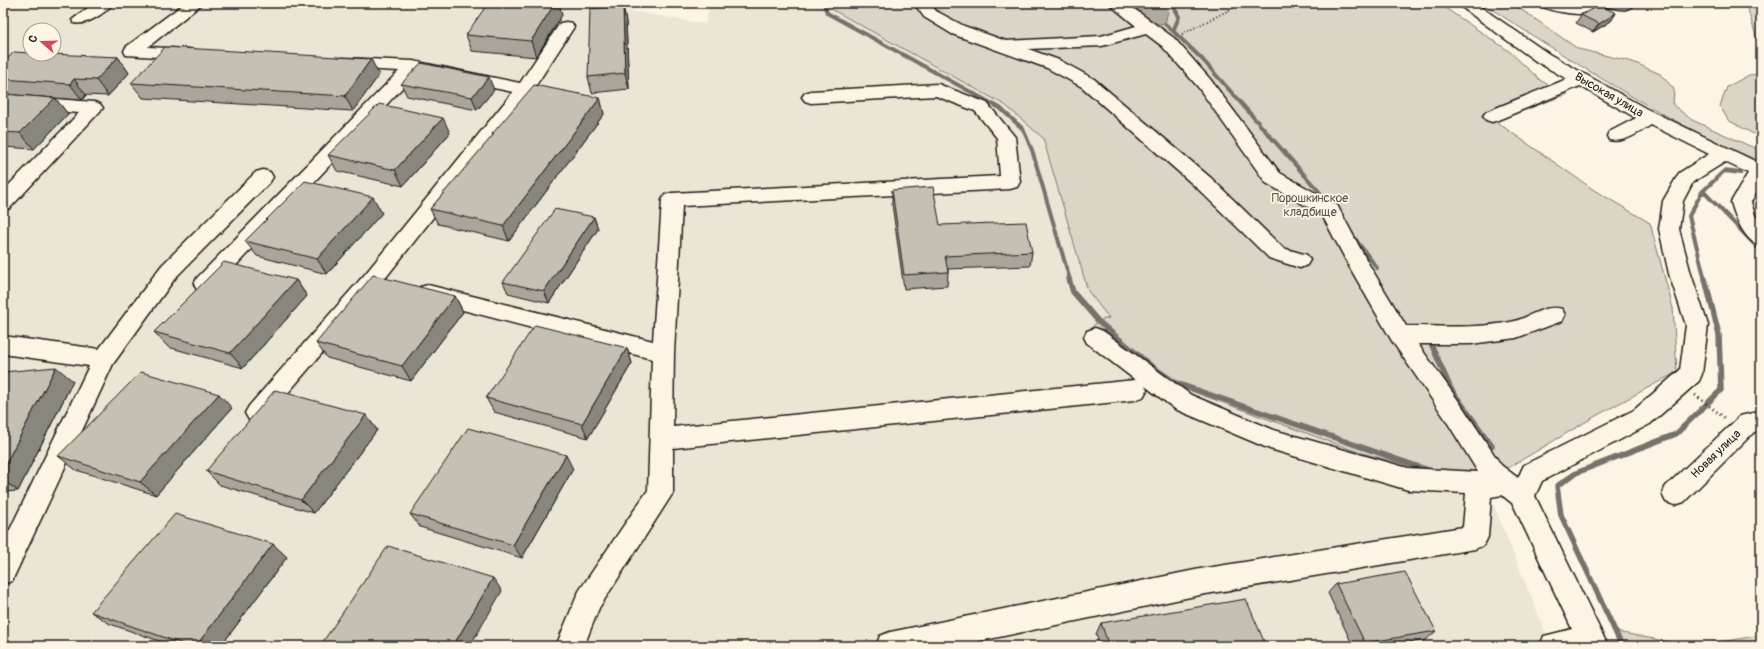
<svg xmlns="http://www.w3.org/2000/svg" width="1764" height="649" viewBox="0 0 1764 649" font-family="Pangolin,sans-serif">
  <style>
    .built { fill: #ebe5d6; fill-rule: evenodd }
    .green { fill: #dbd5c8; stroke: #7c7872 }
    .water { fill: #b0aba1; stroke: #75726c }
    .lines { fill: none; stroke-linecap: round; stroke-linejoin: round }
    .stream-far1 { stroke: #75726c; stroke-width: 4 }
    .stream { stroke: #75726c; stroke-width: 5.5 }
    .minor-casing { stroke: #1c1c1c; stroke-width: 3 }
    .path-far1 { stroke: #1c1c1c; stroke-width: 2; stroke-dasharray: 1 2.5; stroke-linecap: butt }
    .path { stroke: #1c1c1c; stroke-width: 3; stroke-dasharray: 1 3.5; stroke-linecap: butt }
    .minor { fill: #fcf5e5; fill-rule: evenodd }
    .wall { fill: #a9a59a; stroke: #1c1c1c }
    .shaded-wall { fill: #89867d; stroke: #1c1c1c }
    .building { fill: #c4c0b3; stroke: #1c1c1c }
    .labels { text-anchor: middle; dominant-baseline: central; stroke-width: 3.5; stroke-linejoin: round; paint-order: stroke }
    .street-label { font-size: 12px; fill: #1c1c1c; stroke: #fcf5e5 }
    .park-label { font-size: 12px; fill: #555450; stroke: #fcf5e5 }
  </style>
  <rect width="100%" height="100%" fill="#fcf5e5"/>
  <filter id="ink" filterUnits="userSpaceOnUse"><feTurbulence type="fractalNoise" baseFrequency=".025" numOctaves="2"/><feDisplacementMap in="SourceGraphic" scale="8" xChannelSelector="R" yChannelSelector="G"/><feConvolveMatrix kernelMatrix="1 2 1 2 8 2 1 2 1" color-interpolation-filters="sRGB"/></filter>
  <g filter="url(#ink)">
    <path class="built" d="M3,3H586L705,24L710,3H830L833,10L1005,105L1043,138L1088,291L1481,474L1551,646H3ZM30,30H54V54H30Z"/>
    <g class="green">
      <path d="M830,3H1438L1509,51L1541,81L1568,94L1495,121L1594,190L1650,223L1673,308L1677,372L1594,417L1503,471L1492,473H1437L1358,452L1172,384L1108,332H1099L1092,327L1098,321L1109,318L1088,291L1043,138L1005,105L833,10Z"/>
      <path d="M1482,3H1512L1578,49L1633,62L1660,74L1674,89L1673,105L1692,120L1761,151V162C1662,120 1572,61 1482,3Z"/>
      <path d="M1746,3H1761V53Z"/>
      <path d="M1761,60V138L1728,120L1720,106L1727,87L1749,75L1760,74Z"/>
      <path d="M1617,632L1686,645L1733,640L1761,635V646H1624Z"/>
    </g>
    <path class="water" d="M1140,3L1163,5L1168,11L1165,24C1151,24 1139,22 1136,6Z"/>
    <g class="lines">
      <g class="stream-far1">
        <path d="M824,3L827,13L1000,108L1023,129L1032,150L1070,280"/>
        <path d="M1172,3L1179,17L1173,31L1202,59L1330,204"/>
        <path d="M1165,24L1173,31"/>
        <path d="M1703,191L1761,251"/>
        <path d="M1350,232L1377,268"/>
        <path d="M1705,280L1689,216L1702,192L1724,171L1741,173"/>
      </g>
      <g class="stream">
        <path d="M1069,279L1073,292L1098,321L1150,365L1176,383L1431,471"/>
        <path d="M1429,339L1451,389L1492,446"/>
        <path d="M1622,646L1561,515L1557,486L1576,473L1676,434L1721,390L1719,335L1705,279"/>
      </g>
      <defs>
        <g id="minor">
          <path d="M94,3H113C106,13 86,26 74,23L72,20Z"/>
          <path d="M185,3H203L148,47L189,49L195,50L198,54L195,58L189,59L126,55L124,51L126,47Z"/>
          <path d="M914,3H930L936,11L964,26L1006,41L1101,36L1136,26L1108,3H1126L1174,38L1210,79L1280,173L1337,205L1368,263L1406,326C1442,326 1480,329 1515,321C1530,317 1546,304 1562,309L1565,315L1562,321L1516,338L1471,344H1418L1460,403L1501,465L1518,478L1524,465L1634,410L1680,370L1686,325L1669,274L1659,229L1663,201L1679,173L1709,154L1651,125C1639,132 1624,144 1609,140L1607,136L1609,132L1636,118L1580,86L1498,120L1492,122L1486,120L1483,116L1486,112L1567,79L1537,62L1456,3H1475L1549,54L1645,108L1761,164V184L1751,202L1755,215L1761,224V246C1745,242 1735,217 1731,202L1748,173L1725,162L1693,182L1683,201L1679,229L1691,274L1708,325L1702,374L1699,381L1650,424L1542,481L1535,496L1608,646H1540L1544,636L1572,629L1513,504L1502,495L1491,497L1488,537L1484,545L1475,549L1200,595L956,646H876L880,636L890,632L1200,569L1463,527L1466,493L1408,490L1270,449L1175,409L1145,386L1147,390L1143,397L1135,400L673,448V493L599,608L584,646H556L579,591L648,490L652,359L428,301L420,299L417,293L420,287L428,285L653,341L662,200L665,195L672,193L1000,176L997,138L975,111L936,96L811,103L805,101L802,97L805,93L811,91L938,84L987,103L1015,137L1020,182L1017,187L1010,189L682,206L674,353L673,427L1135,380L1138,382L1087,343L1084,337L1087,331L1095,328L1103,331L1191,395L1274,430L1408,468L1478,472L1444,417L1392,341L1349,266L1322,215L1266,183L1198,87L1162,46L1146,34L1102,46L1028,49L1059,60L1094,79L1211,178L1283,248L1307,255L1310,260L1307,265L1300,268L1269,258L1197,188L1082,87L1047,68L952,34L924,17Z"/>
          <path d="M1537,3H1635C1627,15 1614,6 1603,7C1595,8 1587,13 1579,14C1570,14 1542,10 1537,3Z"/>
          <path d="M566,22L572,23L574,27L531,93L380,285L265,420L257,423L249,420L245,413L249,406L366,273L513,92L417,72L213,290L205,292L197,290L194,284L197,278L399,71L343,68L337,67L334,63L337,59L343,58L413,61L520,83L560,23Z"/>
          <path d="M3,95L94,102L100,104L103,108L10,208L3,210V191L79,113L3,107Z"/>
          <path d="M263,170L270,172L273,177L270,182L176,277L113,364L12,581L3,584V544L89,366L3,354V336L99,349L162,265L256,172Z"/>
          <path d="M1761,411V431L1754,432L1684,502L1675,505L1666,502L1662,494L1666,486L1740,416Z"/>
        </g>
      </defs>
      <use href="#minor" class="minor-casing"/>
      <path class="path-far1" d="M1182,34L1243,3"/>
      <path class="path" d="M1695,395L1726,419"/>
      <use href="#minor" class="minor"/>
    </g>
    <g class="wall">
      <path d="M623,6L626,22L629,89L592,93L588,77Z"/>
      <path d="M1616,13L1611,21L1593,32L1576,23L1581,15Z"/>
      <path d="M562,15L536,57L472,51L466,35Z"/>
      <path d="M118,57L129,73L108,96L86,95L82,100L14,95L55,98L68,114L34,149L3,147V63Z"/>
      <path d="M379,75L353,111L143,98L131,83Z"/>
      <path d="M401,84L494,90L477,110L407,96Z"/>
      <path d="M600,98L604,114L509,241L438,224L430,209L493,136L492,134Z"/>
      <path d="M450,133L403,186L337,171L328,155Z"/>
      <path d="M892,190L940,225L1032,252L1030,266L948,269V272L947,286L904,289L892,204Z"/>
      <path d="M382,213L327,274L257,256L245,241Z"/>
      <path d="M594,217L598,229L549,303L508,293L503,282Z"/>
      <path d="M296,280L307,296L243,368L168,347L154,332Z"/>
      <path d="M455,296L463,312L411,381L327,358L316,343Z"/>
      <path d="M627,348L632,363L588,438L494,412L486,398Z"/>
      <path d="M3,372L73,381L18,491L3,492Z"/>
      <path d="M232,408L156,495L76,470L58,456Z"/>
      <path d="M366,415L377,430L314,513L220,485L206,471Z"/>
      <path d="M573,469L522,558L420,527L410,514Z"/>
      <path d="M287,557L221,646H174L110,624L91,612Z"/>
      <path d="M1336,584L1436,631L1426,640L1391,646H1353L1328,593Z"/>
      <path d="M1101,623L1266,646H1100L1096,634Z"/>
    </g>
    <g class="shaded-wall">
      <path d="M555,3H559L562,15L536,57L531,41Z"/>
      <path d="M623,6L626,22L629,89L625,73Z"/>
      <path d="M1616,13L1611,21L1593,32L1599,24Z"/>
      <path d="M118,57L129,73L108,96L96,80Z"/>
      <path d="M371,59L379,75L353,111L345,96Z"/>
      <path d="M489,77L494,90L477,110L472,97Z"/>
      <path d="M74,79L86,95L82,100L70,84Z"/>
      <path d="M55,98L68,114L34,149L20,133Z"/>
      <path d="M600,98L604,114L509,241L503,226Z"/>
      <path d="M443,118L450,133L403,186L395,170Z"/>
      <path d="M3,173L7,177L3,181Z"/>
      <path d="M373,197L382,213L327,274L317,259Z"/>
      <path d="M594,217L598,229L549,303L544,291Z"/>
      <path d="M296,280L307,296L243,368L230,353Z"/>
      <path d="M455,296L463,312L411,381L402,366Z"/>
      <path d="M627,348L632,363L588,438L582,424Z"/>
      <path d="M56,367L73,381L18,491L3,480V469Z"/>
      <path d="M219,394L232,408L156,495L140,482Z"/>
      <path d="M366,415L377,430L314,513L301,500Z"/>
      <path d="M566,455L573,469L522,558L513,545Z"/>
      <path d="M273,544L287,557L221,646H196Z"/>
      <path d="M493,578L502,591L470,646H453Z"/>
    </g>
    <g class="building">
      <path d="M488,3H555L531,41L466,35Z"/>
      <path d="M1599,5L1616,13L1599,24L1581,15Z"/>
      <path d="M623,6L625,73L588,77L590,9Z"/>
      <path d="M165,47L371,59L345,96L131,83Z"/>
      <path d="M14,52L30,53V54H50L118,57L96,80L74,79L70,84L3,79V63Z"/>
      <path d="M421,63L489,77L472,97L401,84Z"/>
      <path d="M534,85L600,98L503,226L430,209L494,134H492Z"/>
      <path d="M3,94L55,98L20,133L3,132Z"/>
      <path d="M379,104L443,118L395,170L328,155Z"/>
      <path d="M305,181L373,197L317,259L245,241Z"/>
      <path d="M933,187L940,225L1026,222L1032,252L945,256L948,272L904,275L892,190Z"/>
      <path d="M555,209L594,217L544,291L503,282Z"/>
      <path d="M224,262L296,280L230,353L154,332Z"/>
      <path d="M373,275L455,296L402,366L316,343Z"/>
      <path d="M535,325L627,348L582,424L486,398Z"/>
      <path d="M56,367L3,469V372Z"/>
      <path d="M141,372L219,394L140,482L58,456Z"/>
      <path d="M275,390L366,415L301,500L206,471Z"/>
      <path d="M468,428L566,455L513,545L410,514Z"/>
      <path d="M175,514L273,544L196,646H189L91,612Z"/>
      <path d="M388,546L493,578L453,646H320Z"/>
      <path d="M1405,572L1436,631L1365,643L1336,584Z"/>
      <path d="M1246,599L1266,646H1109L1101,623Z"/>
    </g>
  </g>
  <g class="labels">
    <g class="street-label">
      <text transform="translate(1609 95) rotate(30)">Высокая улица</text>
      <text transform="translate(1716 454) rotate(-44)">Новая улица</text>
    </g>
    <g class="park-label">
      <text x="1310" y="198">Порошкинское<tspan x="1310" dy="14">кладбище</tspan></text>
    </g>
  </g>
  <rect width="1764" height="649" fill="none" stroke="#fcf5e5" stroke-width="16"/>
  <rect x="8" y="8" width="1748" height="633" fill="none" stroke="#1c1c1c" stroke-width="1.5" filter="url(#ink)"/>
  <g transform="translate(42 42) rotate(290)"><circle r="19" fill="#fcf5e5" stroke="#a29e95"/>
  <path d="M0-3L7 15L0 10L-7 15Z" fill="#d1495b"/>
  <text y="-6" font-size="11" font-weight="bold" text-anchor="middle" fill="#1c1c1c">С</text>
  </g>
</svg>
